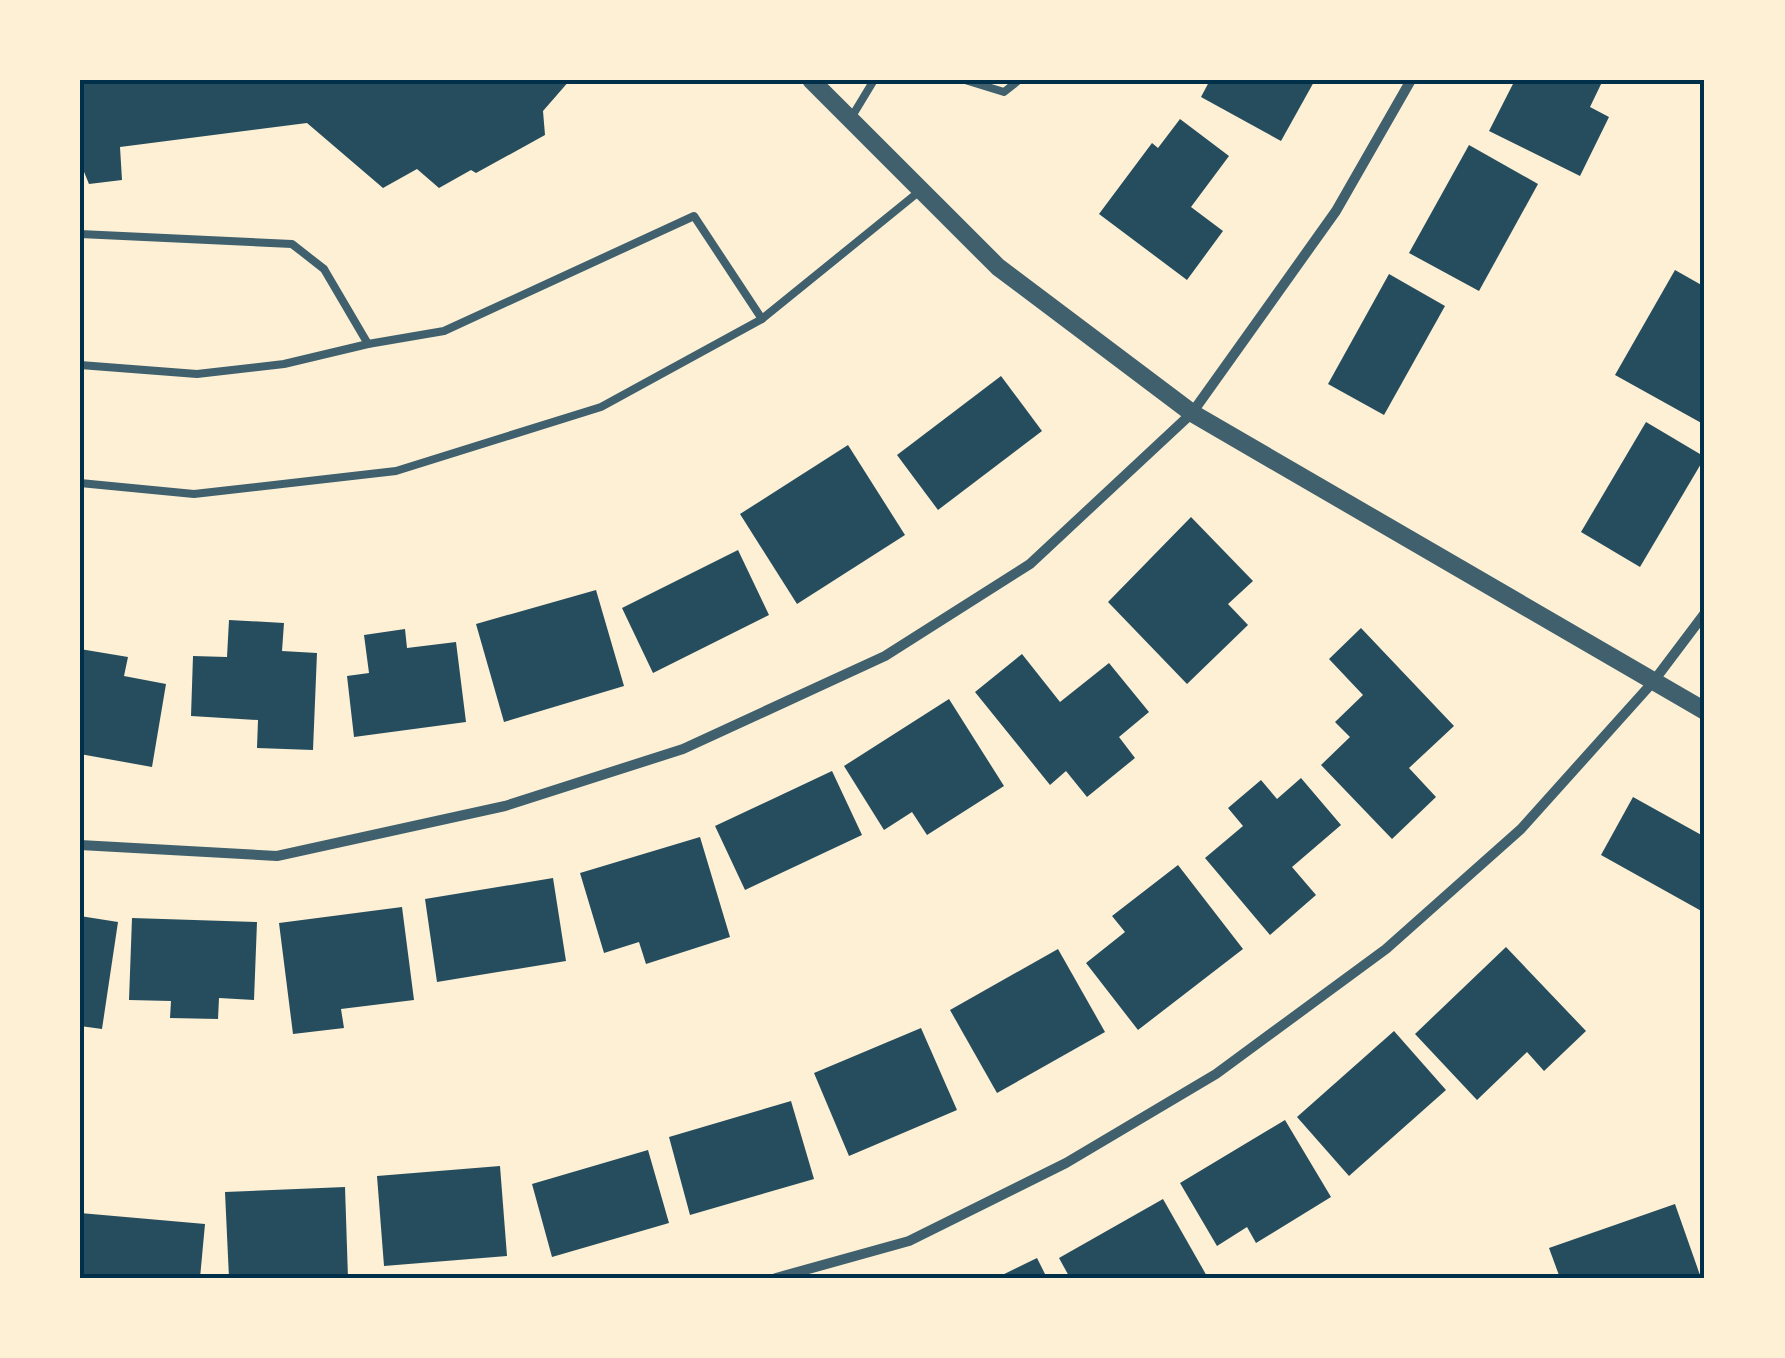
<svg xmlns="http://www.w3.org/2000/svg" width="1785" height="1358" viewBox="0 0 1785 1358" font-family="Merriweather,serif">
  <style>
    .building { fill: #264d5e }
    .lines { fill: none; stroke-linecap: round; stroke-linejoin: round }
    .service { stroke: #3f606c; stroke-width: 8 }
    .minor { stroke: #3f606c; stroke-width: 10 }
    .tertiary { stroke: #3f606c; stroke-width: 18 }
    .neatline { fill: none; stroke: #003049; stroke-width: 4 }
  </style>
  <rect width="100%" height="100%" fill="#fdf0d5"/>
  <g class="building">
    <path d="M80,80H570L543,111L545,135L476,173L471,170L439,188L417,169L383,188L307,123L120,147L122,180L89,184L80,162Z"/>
    <path d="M1210,80H1315L1281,141L1201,97Z"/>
    <path d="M1515,80H1603L1590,107L1609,117L1580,176L1489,131Z"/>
    <path d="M1180,119L1229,156L1191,207L1223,231L1187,280L1099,214L1152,143L1158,148Z"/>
    <path d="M1469,145L1538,184L1479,291L1409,253Z"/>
    <path d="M1675,270L1705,287V425L1615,375Z"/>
    <path d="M1389,274L1445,306L1384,415L1328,384Z"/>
    <path d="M1001,376L1042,431L938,510L897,455Z"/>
    <path d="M1646,422L1705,457L1640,567L1581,532Z"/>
    <path d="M848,445L905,535L797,604L740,514Z"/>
    <path d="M1191,517L1253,581L1228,604L1248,625L1187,684L1108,602Z"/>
    <path d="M738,550L769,615L653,673L622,608Z"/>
    <path d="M596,590L624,686L504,722L476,624Z"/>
    <path d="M229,620L284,623L282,651L317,653L313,750L257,748L258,720L191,716L193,656L227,657Z"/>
    <path d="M1361,628L1454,726L1409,768L1436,797L1392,839L1321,765L1350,737L1335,722L1363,695L1329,659Z"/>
    <path d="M405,629L407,648L456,642L466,722L354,737L347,676L369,673L364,635Z"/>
    <path d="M80,649L128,657L124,676L166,684L152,767L80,754Z"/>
    <path d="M1022,654L1060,702L1109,663L1149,712L1119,737L1135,758L1087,797L1066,771L1050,785L975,692Z"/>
    <path d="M949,699L1004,786L927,835L912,812L884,830L844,766Z"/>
    <path d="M832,771L862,835L745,890L715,826Z"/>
    <path d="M1301,778L1341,825L1292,867L1316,895L1270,935L1205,858L1243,826L1228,808L1261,780L1277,799Z"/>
    <path d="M1633,797L1705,837V913L1601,855Z"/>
    <path d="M700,837L730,937L646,964L639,942L604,953L580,873Z"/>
    <path d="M1178,865L1243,949L1138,1030L1086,963L1125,932L1112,916Z"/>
    <path d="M553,878L566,961L437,982L425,899Z"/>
    <path d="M402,907L414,1000L341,1009L344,1028L293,1034L279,923Z"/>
    <path d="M80,916L118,922L102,1029L80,1026Z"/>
    <path d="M132,918L257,922L254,1000L219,998L218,1019L170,1018L171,1001L129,1000Z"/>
    <path d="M1506,947L1586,1031L1544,1071L1527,1052L1477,1100L1415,1034Z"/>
    <path d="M1058,949L1105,1032L997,1093L950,1010Z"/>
    <path d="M921,1028L957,1110L849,1156L814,1073Z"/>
    <path d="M1394,1031L1446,1090L1349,1176L1297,1117Z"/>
    <path d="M791,1101L814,1179L690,1215L669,1137Z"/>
    <path d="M1285,1120L1331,1197L1256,1243L1247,1227L1217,1246L1180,1183Z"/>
    <path d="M648,1150L669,1223L552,1257L532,1184Z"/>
    <path d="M500,1166L507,1256L384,1266L377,1176Z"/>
    <path d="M345,1187L348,1278H229L225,1192Z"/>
    <path d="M1163,1199L1208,1278H1070L1059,1258Z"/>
    <path d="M1675,1204L1701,1278H1560L1549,1248Z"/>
    <path d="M80,1213L205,1224L200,1278H80Z"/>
    <path d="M1037,1258L1047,1278H996Z"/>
  </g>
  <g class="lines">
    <g class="service">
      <path d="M965,80L1004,92L1019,80"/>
      <path d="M851,118L874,80"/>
      <path d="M80,234L292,244L324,269L368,344L444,331L694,216L762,319"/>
      <path d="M80,365L197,374L284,364L368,344"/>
      <path d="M80,483L194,494L396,471L601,407L762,319L921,190"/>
    </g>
    <g class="minor">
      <path d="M80,845L277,856L505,806L683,749L885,656L1030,564L1192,413L1336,211L1411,80"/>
      <path d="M776,1278L909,1241L1066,1163L1216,1074L1386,949L1521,829L1653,682L1705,613"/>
    </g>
    <path class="tertiary" d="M811,80L998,267L1192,413L1705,711"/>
  </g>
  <rect width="1785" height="1358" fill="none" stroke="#fdf0d5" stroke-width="165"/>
  <rect x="82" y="82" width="1620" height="1194" class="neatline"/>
</svg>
